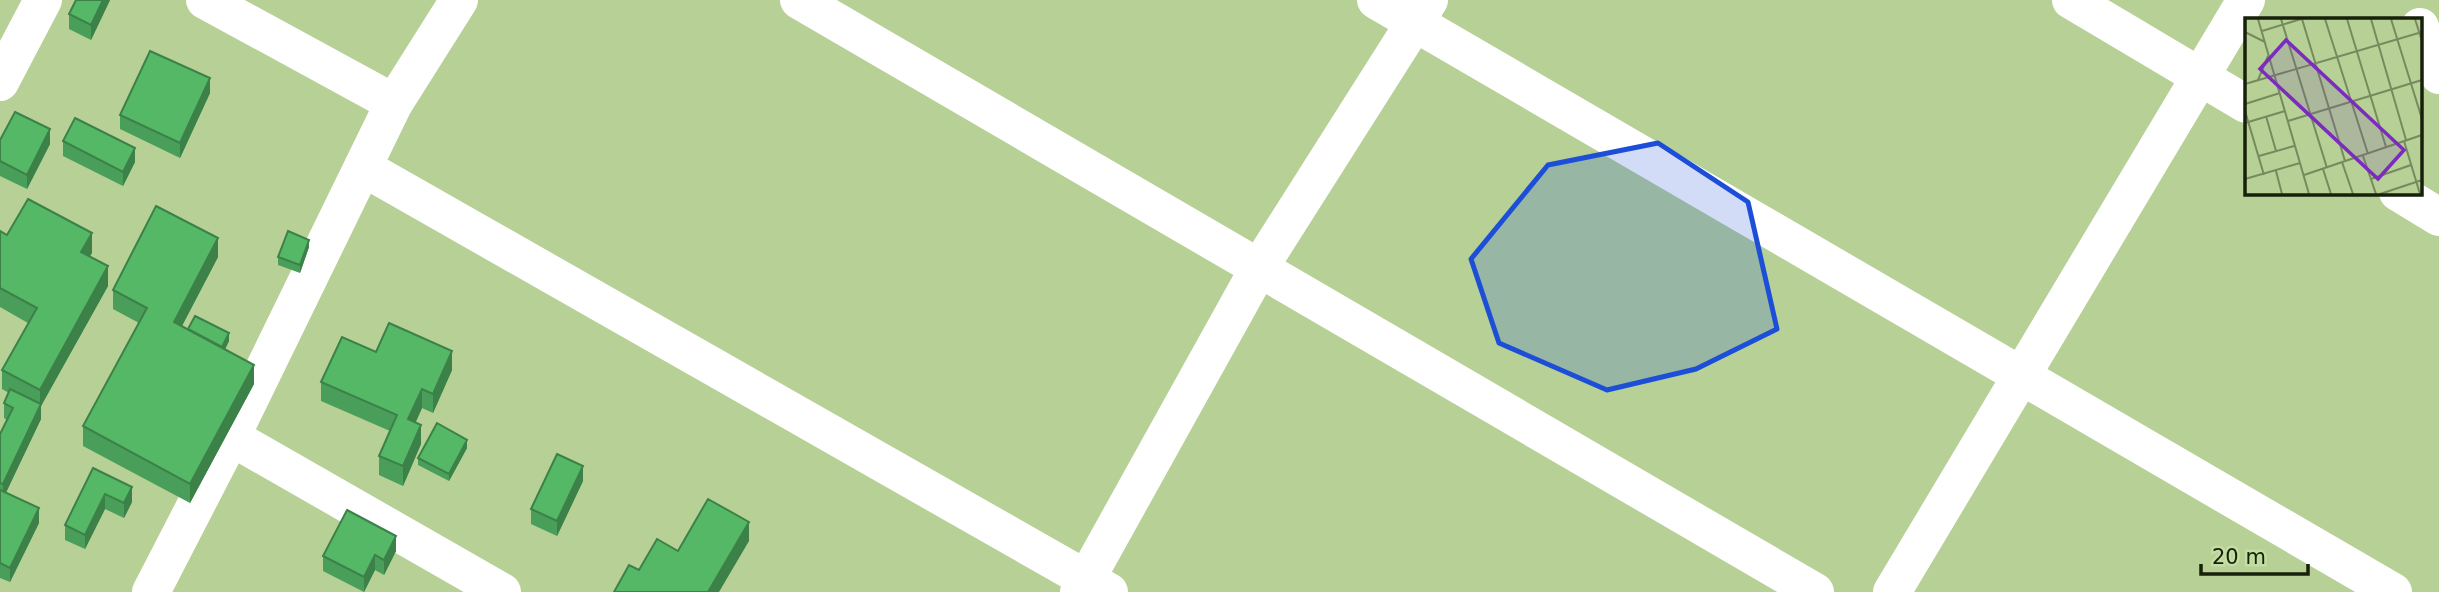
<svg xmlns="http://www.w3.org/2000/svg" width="2439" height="592" viewBox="0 0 2439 592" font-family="'DejaVu Sans',sans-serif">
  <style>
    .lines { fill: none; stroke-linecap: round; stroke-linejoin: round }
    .minor { stroke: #fff; stroke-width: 38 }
    .wall { fill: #499e59 }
    .shaded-wall { fill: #3c8148 }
    .building { fill: #55b867; stroke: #3c8148; stroke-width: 2 }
    .marked { fill: #1d4ed8; fill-opacity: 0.2; stroke: #1d4ed8; stroke-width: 5; stroke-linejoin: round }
    .inset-road { fill: none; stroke: #768a5e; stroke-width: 2 }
    .view { fill: #7b2cbf; fill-opacity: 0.15; stroke: #7b2cbf; stroke-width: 3.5 }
    .inset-edge { fill: none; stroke: #17200a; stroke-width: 3.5 }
  </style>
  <rect width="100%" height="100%" fill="#b6d096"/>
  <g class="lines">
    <g class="minor">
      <path d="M205,0L394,103"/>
      <path d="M799,0L1815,592"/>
      <path d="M1376,0L2393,592"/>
      <path d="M2071,0L2246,104"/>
      <path d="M2420,27L2439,75"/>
      <path d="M0,82L43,0"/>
      <path d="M364,168L1109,592"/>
      <path d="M2398,192L2439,217"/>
      <path d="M231,437L502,592"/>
      <path d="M151,592L231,437L394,103L459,0"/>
      <path d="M1079,592L1259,268L1429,0"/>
      <path d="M1892,592L2246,0"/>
    </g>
  </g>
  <g class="wall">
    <path d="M110,0L91,40L69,29V14Z"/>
    <path d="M210,93L180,158L120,129V115Z"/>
    <path d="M0,140L50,144L27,189L0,176Z"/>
    <path d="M63,141L135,162L123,186L63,156Z"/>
    <path d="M0,231L7,235L92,253L90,256L108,286L41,406V419L6,492L39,523L10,582L0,578V434L7,420L4,418V403L9,393L2,389V370L28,323L0,307Z"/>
    <path d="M309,247L300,273L278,265V257Z"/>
    <path d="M218,257L182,326L188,329L229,341L225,349L254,384L190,503L83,446V426L139,323L113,309V290Z"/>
    <path d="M376,352L452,370L433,413L422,408L416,422L421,444L403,486L379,475V456L390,431L321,401V382Z"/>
    <path d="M467,448L449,481L418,465V458Z"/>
    <path d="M93,468L132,502L124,518L105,509L85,549L65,540V525Z"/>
    <path d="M583,481L557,536L531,524V509Z"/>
    <path d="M396,551L384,575L375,570L364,592L323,571V556Z"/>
  </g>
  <g class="shaded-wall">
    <path d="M103,0H110L91,40V25Z"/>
    <path d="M210,78V93L180,158V143Z"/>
    <path d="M50,129V144L27,189V175Z"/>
    <path d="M135,148V162L123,186V172Z"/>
    <path d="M92,233V253L81,271V252Z"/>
    <path d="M218,238V257L174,341V322Z"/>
    <path d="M309,240V247L300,273V265Z"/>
    <path d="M108,266V286L41,406V419L3,499V484L40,408V390Z"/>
    <path d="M229,333V341L220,360V352Z"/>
    <path d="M452,351V370L433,413V394Z"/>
    <path d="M254,365V384L190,503V484Z"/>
    <path d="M422,389V408L408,438V419Z"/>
    <path d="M421,425V444L403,486V466Z"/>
    <path d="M467,440V448L449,481V474Z"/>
    <path d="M583,466V481L557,536V521Z"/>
    <path d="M132,487V502L124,518V503Z"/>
    <path d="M105,494V509L85,549V535Z"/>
    <path d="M39,508V523L10,582V568Z"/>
    <path d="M749,522V541L719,592H708Z"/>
    <path d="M396,536V551L384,575V560Z"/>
    <path d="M375,555V570L364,592V577Z"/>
  </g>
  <g class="building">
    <path d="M76,0H103L91,25L69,14Z"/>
    <path d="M150,51L210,78L180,143L120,115Z"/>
    <path d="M15,112L50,129L27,175L0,161V140Z"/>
    <path d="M75,118L135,148L123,172L63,141Z"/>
    <path d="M28,199L92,233L81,252L108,266L40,390L2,370L37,308L0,288V231L7,235Z"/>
    <path d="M156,206L218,238L174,322L254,365L190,484L83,426L147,308L113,290Z"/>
    <path d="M288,231L309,240L300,265L278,257Z"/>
    <path d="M195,316L229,333L222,347L188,329Z"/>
    <path d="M389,323L452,351L433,394L422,389L408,419L421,425L403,466L379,456L397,415L321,382L342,337L376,352Z"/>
    <path d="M10,389L41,404L3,484L0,483V434L13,408L4,403Z"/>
    <path d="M437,423L467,440L449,474L418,458Z"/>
    <path d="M557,454L583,466L557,521L531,509Z"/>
    <path d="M93,468L132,487L124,503L105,494L85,535L65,525Z"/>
    <path d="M0,490L39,508L10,568L0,563Z"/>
    <path d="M708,499L749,522L708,592H614L629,565L639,570L657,539L678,551Z"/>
    <path d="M347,510L396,536L384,560L375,555L364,577L323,556Z"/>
  </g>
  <path class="marked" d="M1658,143L1748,202L1777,329L1696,369L1607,390L1499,343L1471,259L1548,165Z"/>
  <g transform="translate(2245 18)">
    <rect width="177" height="177" fill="#b6d096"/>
    <path class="inset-road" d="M13,1L64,176M36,1L82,150M57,1L100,143M80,1L123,136M102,1L141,129M126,1L161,122M146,1L177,101M170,1L177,23M17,13L56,1M0,14L20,24M13,62L23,38M0,66L177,14M0,86L35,75M0,93L19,157M21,98L31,133M43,103L177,62M0,105L40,93M159,123L175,176M14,138L49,128M118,138L131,176M97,144L108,176M78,151L86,176M31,153L37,176M59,157L177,117M0,161L55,145M126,161L166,147M135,176L177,162"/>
    <path class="view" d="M41,22L159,132L133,161L15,51Z"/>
    <rect width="177" height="177" class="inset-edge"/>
  </g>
  <path d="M2201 564v10h107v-10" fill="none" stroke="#17200a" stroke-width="3.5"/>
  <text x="2212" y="564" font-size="21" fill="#17200a" stroke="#c3dda2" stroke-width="5" paint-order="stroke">20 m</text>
</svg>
